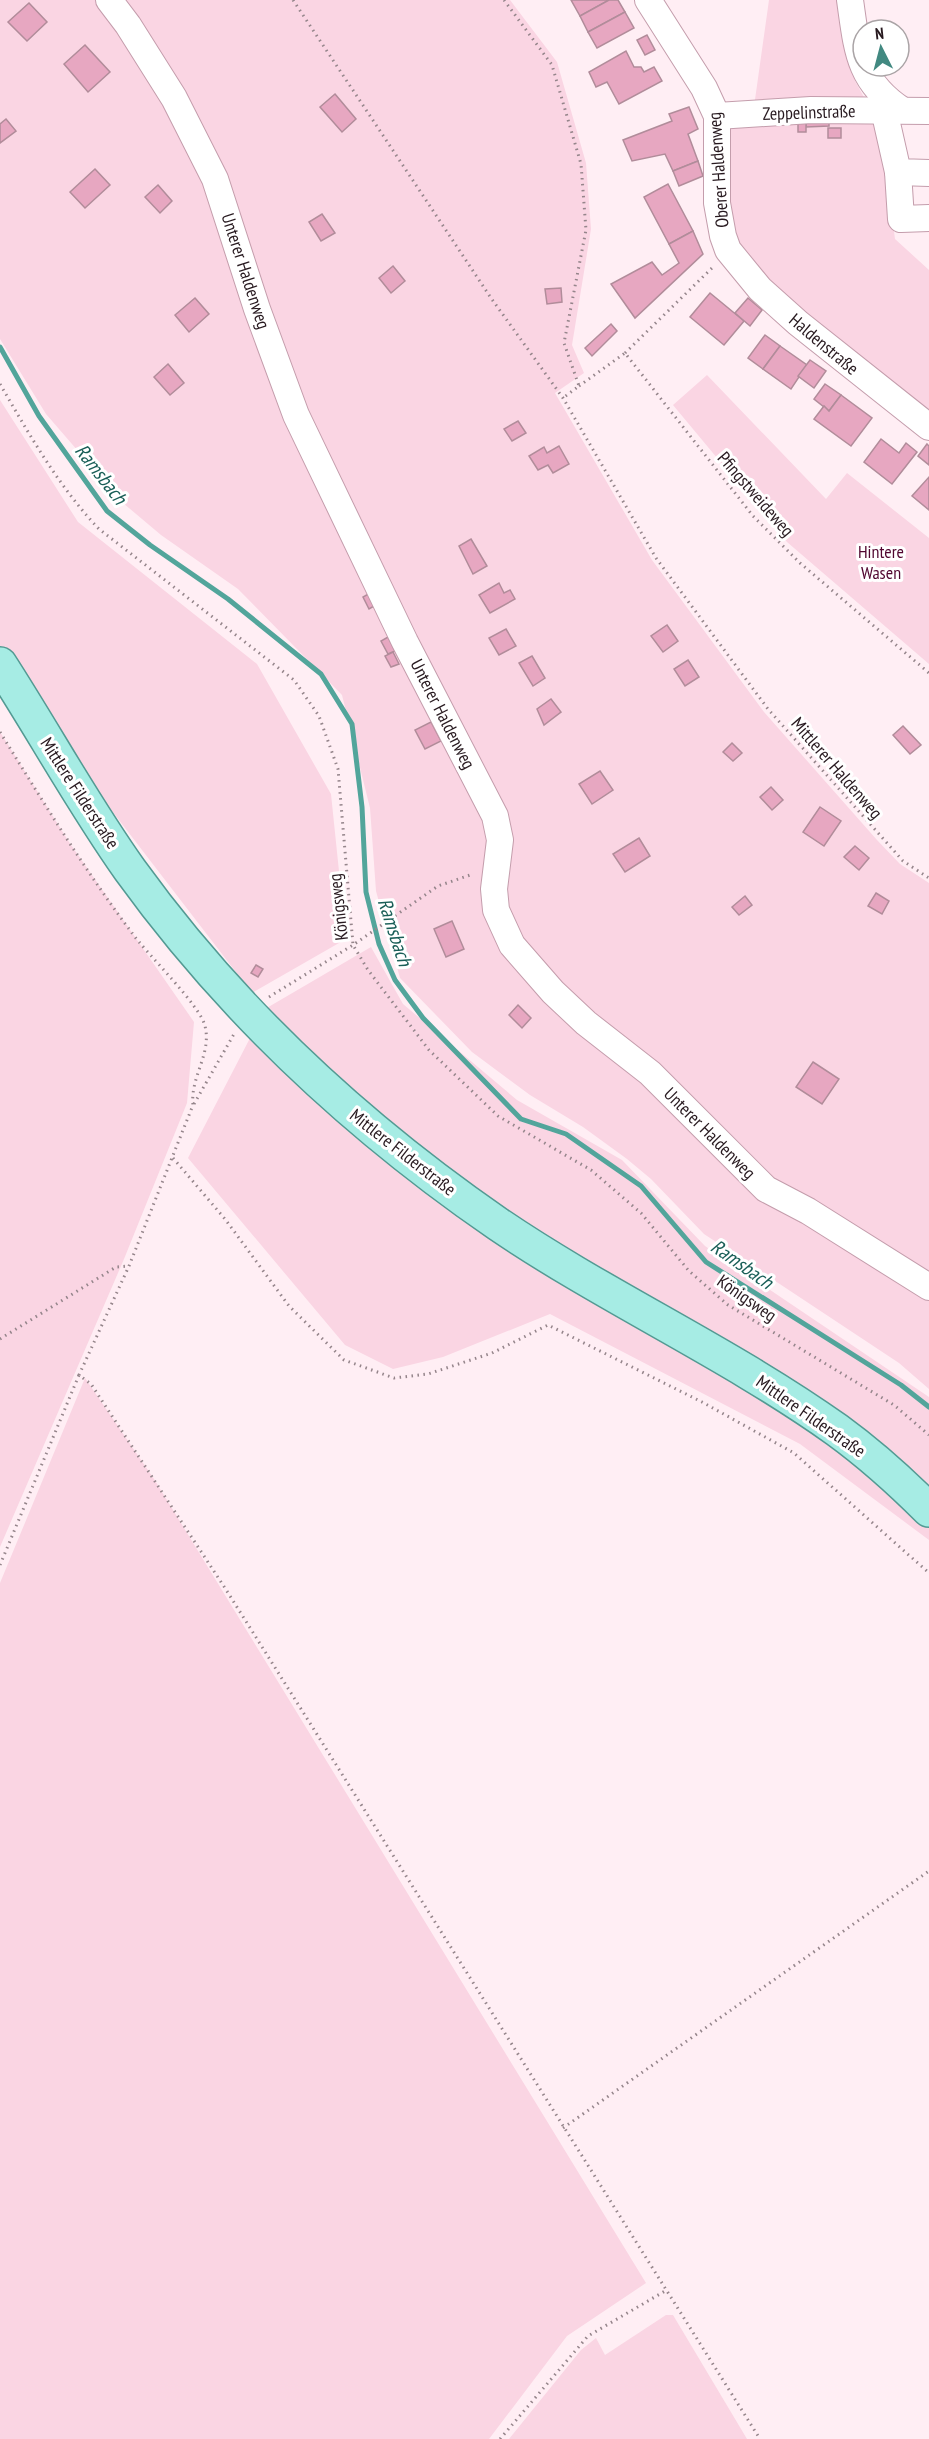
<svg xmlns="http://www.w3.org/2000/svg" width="929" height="2439" viewBox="0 0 929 2439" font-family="'PT Sans Narrow',sans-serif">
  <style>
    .green { fill: #fad5e3 }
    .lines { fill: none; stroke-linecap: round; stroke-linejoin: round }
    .stream { stroke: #52a59b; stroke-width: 5 }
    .building { fill: #e7a7c1; stroke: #b18c9a; stroke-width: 1.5 }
    .minor-casing { stroke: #c49dac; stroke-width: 28 }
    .major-casing { stroke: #539a93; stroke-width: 36 }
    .path { stroke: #95858b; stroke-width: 3; stroke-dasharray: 1.5 4.5; stroke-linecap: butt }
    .minor { stroke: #fff; stroke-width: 26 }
    .major { stroke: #a6ece4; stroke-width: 33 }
    .labels { text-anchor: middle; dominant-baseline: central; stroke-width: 6; stroke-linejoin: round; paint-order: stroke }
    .street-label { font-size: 18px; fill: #27191f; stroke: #fff }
    .park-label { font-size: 18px; fill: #50052f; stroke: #fff }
    .water-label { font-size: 20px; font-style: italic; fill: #195e57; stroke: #fff }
  </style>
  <rect width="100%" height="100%" fill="#ffeef4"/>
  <g class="green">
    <path d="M0,0H510L557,62L586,163L591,229L572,345L584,373L555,393L652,560L764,712L877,840L900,864L929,883V1389L899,1363L704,1234L651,1179L627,1159L583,1127L530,1095L472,1052L400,978L376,891L370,808L342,695L238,589L161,535L123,503L46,414L0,339Z"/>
    <path d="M769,0H839L855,81L876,119L882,139L895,239L929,270V415L773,288L740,245L727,212L726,182L731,124L752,121Z"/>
    <path d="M707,375L826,499L847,473L929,538V664L787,542L673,405Z"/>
    <path d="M0,400L78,522L257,664L331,794L346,939L252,993L92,785L0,646Z"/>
    <path d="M0,732L69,842L194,1022L187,1103L124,1259L0,1547Z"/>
    <path d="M371,947L403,1004L517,1100L622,1160L705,1246L929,1397V1540L800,1444L550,1314L443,1357L393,1369L345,1345L188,1158L265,1009Z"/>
    <path d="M85,1378L154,1479L646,2283L567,2336L489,2439H0V1583Z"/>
    <path d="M666,2315H673L747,2439H509L581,2350L596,2338L605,2355Z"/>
  </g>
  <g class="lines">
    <path class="stream" d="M0,347L39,416L107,511L150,545L228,599L321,674L352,724L362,807L366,892L379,944L395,980L423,1018L521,1119L566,1134L641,1186L706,1262L901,1385L929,1407"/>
  </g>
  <g class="building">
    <path d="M571,0H609L580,16Z"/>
    <path d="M609,0H618L625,12L588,32L580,16Z"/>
    <path d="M29,3L47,22L27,41L8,22Z"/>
    <path d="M625,12L634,28L597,48L588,32Z"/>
    <path d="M647,35L655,50L645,55L637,40Z"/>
    <path d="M85,45L110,72L88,92L64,64Z"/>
    <path d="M626,51L634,67H641L644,72L654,67L662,81L619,104L607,82L596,87L589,72Z"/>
    <path d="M335,94L356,119L342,132L320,107Z"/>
    <path d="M689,107L698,129L688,134L698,161L673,171L665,154L632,161L623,140L672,121L669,114Z"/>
    <path d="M6,119L16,131L0,143V124Z"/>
    <path d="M829,120V126L806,127V121Z"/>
    <rect x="798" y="121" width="8" height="11"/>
    <rect x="828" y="128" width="13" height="10"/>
    <path d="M698,161L703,176L679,186L673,171Z"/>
    <path d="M95,169L110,185L85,208L70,192Z"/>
    <path d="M668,184L693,231L669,244L644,197Z"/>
    <path d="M158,185L172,201L160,213L145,197Z"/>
    <path d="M322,214L335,233L321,241L309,222Z"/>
    <path d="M693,231L703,254L635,318L611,284L652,262L662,275L679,263L669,244Z"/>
    <path d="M393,266L405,281L391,293L379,278Z"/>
    <path d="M561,288L562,302L547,304L545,289Z"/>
    <path d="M710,293L744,321L724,345L690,317Z"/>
    <path d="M195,298L209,314L189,332L175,315Z"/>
    <path d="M748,298L762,310L750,326L735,313Z"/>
    <path d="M611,324L617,331L592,356L585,348Z"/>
    <path d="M765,335L780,346L763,369L748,358Z"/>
    <path d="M780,346L807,365L791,389L763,369Z"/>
    <path d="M810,360L826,371L814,388L798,376Z"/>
    <path d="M168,364L184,383L170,395L154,377Z"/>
    <path d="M825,384L841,395L829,411L814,399Z"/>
    <path d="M841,395L872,418L851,446L814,419L824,406L829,411Z"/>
    <path d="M518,421L526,433L512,441L504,429Z"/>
    <path d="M881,439L899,453L906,443L917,452L892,484L864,462Z"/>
    <path d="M927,444L929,446V465L918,456Z"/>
    <path d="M559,446L569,464L553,473L548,465L538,470L529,456L544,447L547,453Z"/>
    <path d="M929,477V510L912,496Z"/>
    <path d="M471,539L487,566L473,574L459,546Z"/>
    <path d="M499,583L504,593L510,590L515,599L490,613L479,595Z"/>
    <path d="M370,593L376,605L369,609L363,597Z"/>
    <path d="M667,625L678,641L663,652L651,636Z"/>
    <path d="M506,629L516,646L499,655L489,638Z"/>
    <path d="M388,637L395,651L388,654L381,641Z"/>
    <path d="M393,652L399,664L391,667L385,656Z"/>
    <path d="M532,656L545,678L533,686L519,663Z"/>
    <path d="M688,660L699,677L685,686L674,669Z"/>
    <path d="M551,699L561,712L544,725L537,709Z"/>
    <path d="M431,722L441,741L425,749L415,730Z"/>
    <path d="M903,726L921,745L910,754L893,735Z"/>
    <path d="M732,743L742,753L733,761L723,752Z"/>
    <path d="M600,771L613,790L592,804L579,784Z"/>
    <path d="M771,787L783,800L772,810L760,797Z"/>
    <path d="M820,807L841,821L824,846L803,832Z"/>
    <path d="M639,838L650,856L625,872L613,854Z"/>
    <path d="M855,846L869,858L859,870L844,857Z"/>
    <path d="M876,893L889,901L882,914L868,906Z"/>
    <path d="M745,896L752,905L739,915L732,907Z"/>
    <path d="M452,921L464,949L446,957L434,929Z"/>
    <path d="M256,965L263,969L258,977L251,973Z"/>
    <path d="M518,1005L531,1018L522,1028L509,1015Z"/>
    <path d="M813,1062L839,1079L822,1104L796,1087Z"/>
  </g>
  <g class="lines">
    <defs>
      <g id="minor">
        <path d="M109,0L128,25L174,98L215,179L257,309L296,415L405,642L495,816L500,840L494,889L496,910L512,945L553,992L586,1023L650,1073L766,1189L808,1211L929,1287"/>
        <path d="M648,0L704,88L717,116V203L723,236L728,250L760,289L798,323L929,427"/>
        <path d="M850,0C857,49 858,81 902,110"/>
        <path d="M884,110L898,172L929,173"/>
        <path d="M717,116L811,110L929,111"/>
        <path d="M898,172L901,219L929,218"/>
      </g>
      <path id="major" d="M0,664C44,732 83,804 130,870C231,1010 356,1126 498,1224C607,1298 729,1353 837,1430C870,1454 900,1481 929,1510"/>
    </defs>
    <use href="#minor" class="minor-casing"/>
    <use href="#major" class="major-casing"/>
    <g class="path">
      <path d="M293,0L491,298L563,398L656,558L768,709L903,861L929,878"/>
      <path d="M504,0L552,65L581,164L586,230L564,343L579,386L563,398"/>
      <path d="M625,353L714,266"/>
      <path d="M0,384C29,434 59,487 99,529L294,680L319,716L338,769L353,945L368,970L429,1050L498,1116L591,1170L641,1213L689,1271L728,1305L894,1405L929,1435"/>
      <path d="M579,386L625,353L753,516L800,563L929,673"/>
      <path d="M0,732C42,800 84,869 132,933C147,954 200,1005 205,1026C212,1054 190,1077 193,1105L129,1266L79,1375L91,1384L225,1588L760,2439"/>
      <path d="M269,997L353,945L438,886L473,874"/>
      <path d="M194,1104L234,1034"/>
      <path d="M173,1158L225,1219L289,1306L344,1360L394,1378L428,1374L492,1353L548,1325L702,1402L794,1453L929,1573"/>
      <path d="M0,1339L116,1267L129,1266"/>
      <path d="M0,1565L79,1375"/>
      <path d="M563,2128L929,1871"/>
      <path d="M500,2439L588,2336L665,2291"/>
    </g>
    <use href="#minor" class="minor"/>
    <use href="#major" class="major"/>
  </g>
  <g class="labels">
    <g class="street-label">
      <text transform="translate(809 112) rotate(-2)">Zeppelinstraße</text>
      <text transform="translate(718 170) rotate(-94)">Oberer Haldenweg</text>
      <text transform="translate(246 271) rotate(72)">Unterer Haldenweg</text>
      <text transform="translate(824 344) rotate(40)">Haldenstraße</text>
      <text transform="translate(756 494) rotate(49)">Pfingstweideweg</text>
      <text transform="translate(443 714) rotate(63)">Unterer Haldenweg</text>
      <text transform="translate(837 768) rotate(49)">Mittlerer Haldenweg</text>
      <text transform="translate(80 793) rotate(57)">Mittlere Filderstraße</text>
      <text transform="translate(338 907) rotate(-96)">Königsweg</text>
      <text transform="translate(710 1133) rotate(45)">Unterer Haldenweg</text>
      <text transform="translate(403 1152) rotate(38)">Mittlere Filderstraße</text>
      <text transform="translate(747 1298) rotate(35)">Königsweg</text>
      <text transform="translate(811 1416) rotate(35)">Mittlere Filderstraße</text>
    </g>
    <g class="park-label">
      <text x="881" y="551">Hintere<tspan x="881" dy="21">Wasen</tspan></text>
    </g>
    <g class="water-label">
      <text transform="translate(101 474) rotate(52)">Ramsbach</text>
      <text transform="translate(395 932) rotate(72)">Ramsbach</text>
      <text transform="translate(742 1264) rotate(35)">Ramsbach</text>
    </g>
  </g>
  <g transform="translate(881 48) rotate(354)"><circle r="28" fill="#ffffff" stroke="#a9a3a5" stroke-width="1.5"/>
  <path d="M0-4.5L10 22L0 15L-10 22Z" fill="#428981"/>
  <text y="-9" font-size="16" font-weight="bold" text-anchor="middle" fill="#27191f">N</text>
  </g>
</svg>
